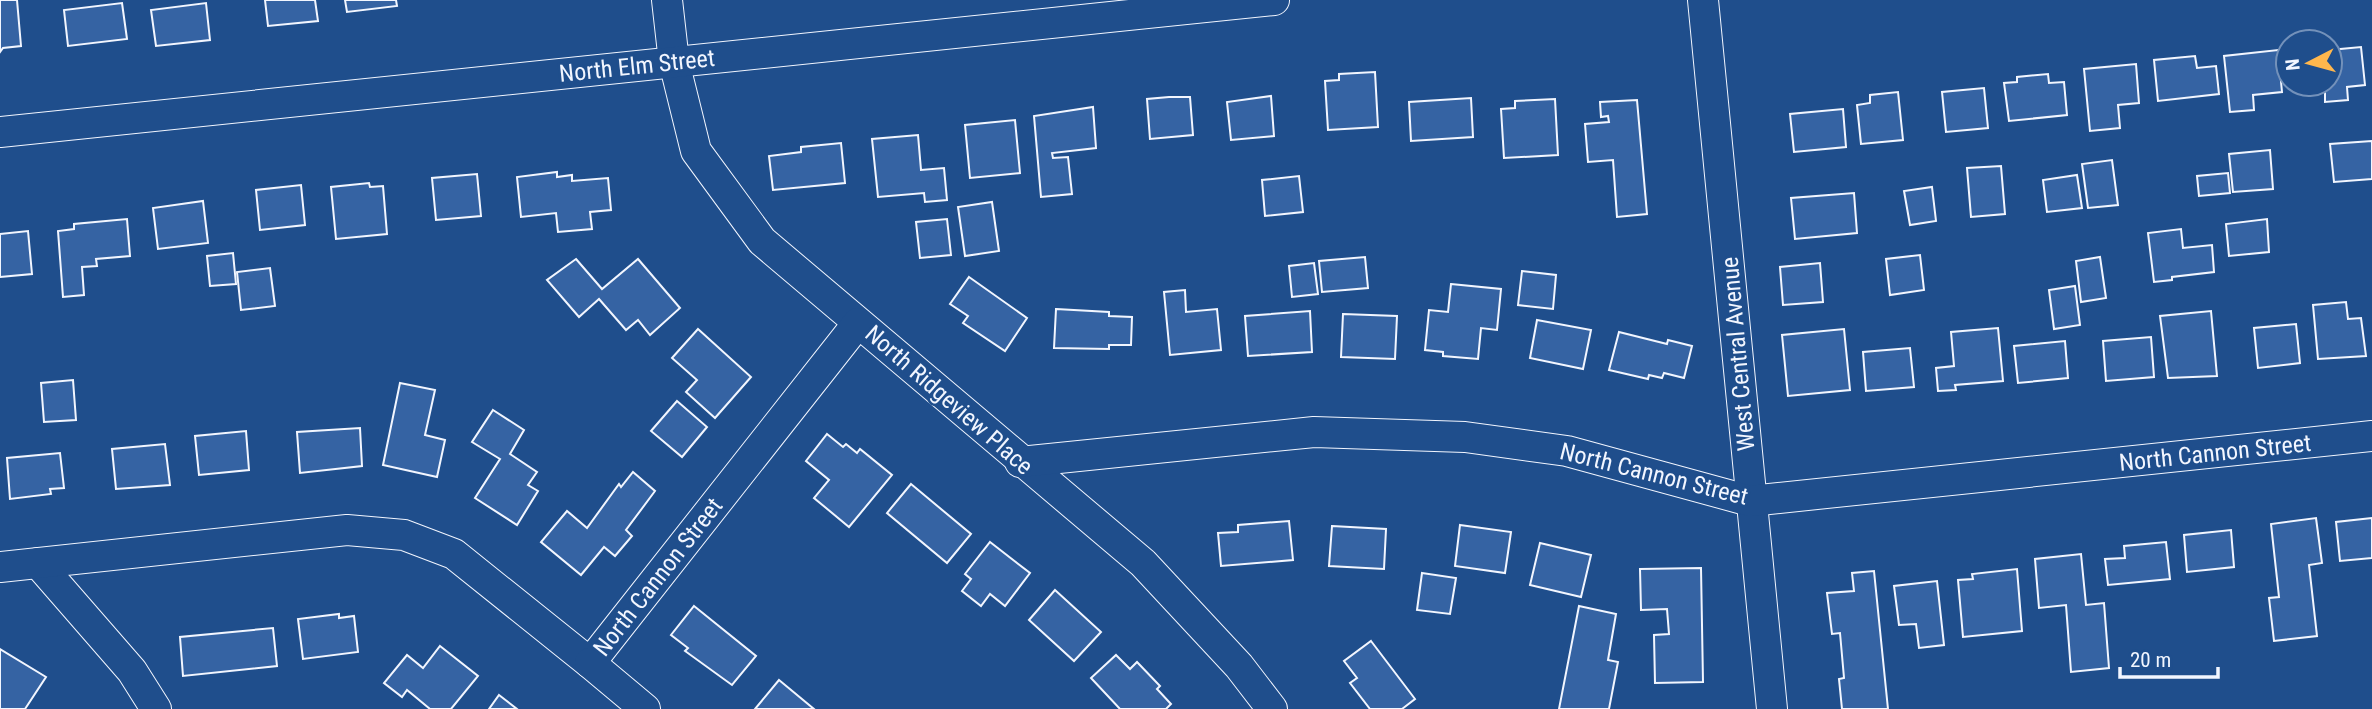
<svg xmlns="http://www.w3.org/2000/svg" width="2372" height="709" viewBox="0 0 2372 709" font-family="'Roboto Condensed',sans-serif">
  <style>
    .building { fill: #3563a3; stroke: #f2f6ff; stroke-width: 2 }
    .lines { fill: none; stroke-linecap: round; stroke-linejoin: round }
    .minor-casing { stroke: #f2f6ff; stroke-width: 32 }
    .minor { stroke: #1f4e8c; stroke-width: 30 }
    .labels { text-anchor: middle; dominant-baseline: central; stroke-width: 5; stroke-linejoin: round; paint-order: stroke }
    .street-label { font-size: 24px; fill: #f2f6ff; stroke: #1f4e8c }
  </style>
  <rect width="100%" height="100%" fill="#1f4e8c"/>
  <g class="building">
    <path d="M0,0H17L21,46L3,48L0,52Z"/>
    <path d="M265,0H315L318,21L268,26Z"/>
    <path d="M345,0H396L397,6L347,12Z"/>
    <path d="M122,3L127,39L68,46L64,10Z"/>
    <path d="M206,3L210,40L156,46L151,10Z"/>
    <path d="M2361,47L2365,85L2347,87L2348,100L2325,102V90L2303,92L2302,84H2330V50Z"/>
    <path d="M2278,50L2282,92L2253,95L2254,110L2230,112L2224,56Z"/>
    <path d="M2195,56L2197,68L2216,66L2219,94L2158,101L2154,60Z"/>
    <path d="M2136,64L2139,103L2118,105L2120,128L2090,131L2084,69Z"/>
    <path d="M1375,72L1378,127L1328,130L1325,81L1339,80V74Z"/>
    <path d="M2048,74L2049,83L2064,82L2067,115L2009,121L2004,83L2017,82V77Z"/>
    <path d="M1984,88L1988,128L1946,132L1942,92Z"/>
    <path d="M1898,92L1903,140L1861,144L1857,105L1870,103V95Z"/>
    <path d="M1271,96L1274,136L1231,140L1227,102Z"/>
    <path d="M1169,97H1190L1193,135L1150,139L1147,99Z"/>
    <path d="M1471,98L1473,137L1411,141L1409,102Z"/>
    <path d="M1555,99L1558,155L1504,158L1501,109L1515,108V101Z"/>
    <path d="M1637,100L1647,214L1617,217L1613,160L1588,162L1585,124L1609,122L1608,116L1601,117L1600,102Z"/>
    <path d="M1093,107L1096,148L1052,153L1053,158L1068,157L1072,194L1041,197L1034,116Z"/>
    <path d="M1843,109L1846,147L1794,152L1790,114Z"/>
    <path d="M1015,120L1020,173L970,178L965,125Z"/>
    <path d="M918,135L921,170L944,168L947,200L925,202L924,193L878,197L872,139Z"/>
    <path d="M2372,141V179L2334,182L2330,144Z"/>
    <path d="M841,143L845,183L773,190L769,156L801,152V147Z"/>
    <path d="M2270,150L2273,189L2233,192L2229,154Z"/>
    <path d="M2112,160L2118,205L2088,208L2082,164Z"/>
    <path d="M2001,166L2005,214L1971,217L1967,168Z"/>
    <path d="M557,172V177L572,175V181L608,178L611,210L590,212L592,229L558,232L556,213L521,217L517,177Z"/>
    <path d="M2228,173L2230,193L2199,196L2197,176Z"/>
    <path d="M477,174L481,216L436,220L432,178Z"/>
    <path d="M2077,175L2082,208L2047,212L2043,180Z"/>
    <path d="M1299,176L1303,212L1265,216L1262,180Z"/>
    <path d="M369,183L370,187L383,186L387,234L336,239L331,187Z"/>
    <path d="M301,185L305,225L260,230L256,190Z"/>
    <path d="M1932,187L1936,221L1910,225L1904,191Z"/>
    <path d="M1854,193L1857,233L1795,239L1791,198Z"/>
    <path d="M203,201L208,243L158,249L153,208Z"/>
    <path d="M992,202L999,251L965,256L958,207Z"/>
    <path d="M127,219L130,256L96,259L97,266L82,267L84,295L63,297L58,231L74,229V224Z"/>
    <path d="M947,219L951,255L920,258L916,222Z"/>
    <path d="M2267,219L2269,252L2229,256L2226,224Z"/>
    <path d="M2181,229L2183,248L2212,245L2214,272L2172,277V280L2154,282L2148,233Z"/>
    <path d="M28,231L32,274L0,277V234Z"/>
    <path d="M233,253L236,284L210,286L207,256Z"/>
    <path d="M1920,255L1924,290L1890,295L1886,259Z"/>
    <path d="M1365,257L1368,288L1322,292L1319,261Z"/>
    <path d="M2100,257L2106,298L2081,302L2076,261Z"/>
    <path d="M576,259L602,289L638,259L680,308L650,335L638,320L626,330L599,299L579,317L547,280Z"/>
    <path d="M1314,263L1318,294L1292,297L1289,266Z"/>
    <path d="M1820,263L1823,302L1783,305L1780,267Z"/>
    <path d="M270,268L275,306L241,310L237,272Z"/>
    <path d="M1522,271L1556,275L1553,309L1518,305Z"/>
    <path d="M969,277L1027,318L1005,351L963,323L968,316L950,304Z"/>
    <path d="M1451,284L1501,289L1497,330L1481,328L1478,359L1443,356V352L1425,350L1429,310L1448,312Z"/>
    <path d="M2075,286L2080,325L2054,329L2049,290Z"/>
    <path d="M1185,290L1186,312L1217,309L1221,350L1170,355L1164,292Z"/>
    <path d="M2346,302L2348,319L2361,318L2366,356L2318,359L2313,305Z"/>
    <path d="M1056,309L1109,312V316L1132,317L1131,345H1109V349L1054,348Z"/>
    <path d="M1310,311L1312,352L1248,356L1245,316Z"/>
    <path d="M2211,311L2217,376L2168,378L2160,316Z"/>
    <path d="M1343,314L1397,316L1395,359L1341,357Z"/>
    <path d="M1537,320L1591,330L1583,369L1530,358Z"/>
    <path d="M2296,324L2300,363L2258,368L2254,328Z"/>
    <path d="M1998,328L2003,381L1955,385L1956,390L1938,391L1936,368L1954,366L1951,332Z"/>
    <path d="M698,329L751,377L715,418L686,392L697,380L672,358Z"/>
    <path d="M1844,329L1850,390L1788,396L1782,335Z"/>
    <path d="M1619,332L1667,344L1668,340L1692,346L1684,378L1664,373L1662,378L1649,375L1648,379L1609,370Z"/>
    <path d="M2151,337L2154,377L2106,381L2103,341Z"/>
    <path d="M2065,341L2068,378L2018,383L2014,346Z"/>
    <path d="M1910,348L1914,387L1866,391L1863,352Z"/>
    <path d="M73,380L76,420L44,422L41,383Z"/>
    <path d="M400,383L435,390L425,435L445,440L437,477L383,465Z"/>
    <path d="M677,401L707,427L682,457L651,431Z"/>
    <path d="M493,410L524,430L510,454L537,472L528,485L538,491L517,525L475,498L500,459L472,442Z"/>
    <path d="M360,428L362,466L300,473L297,432Z"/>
    <path d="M246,431L249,470L199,475L195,436Z"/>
    <path d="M827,434L843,447L846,444L857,453L860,449L892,475L849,527L814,498L829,480L806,461Z"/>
    <path d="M165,444L170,485L116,489L112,449Z"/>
    <path d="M60,453L64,488L50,489L51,494L10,499L7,458Z"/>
    <path d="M633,472L655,491L626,530L632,536L615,556L604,547L581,575L541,542L567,511L587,528L619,484L621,487Z"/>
    <path d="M911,484L971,534L947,563L887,513Z"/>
    <path d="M2316,518L2322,563L2309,565L2317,636L2274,641L2269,598L2279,597L2271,524Z"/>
    <path d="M2372,518V558L2340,561L2336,522Z"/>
    <path d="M1289,521L1293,560L1221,566L1218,533L1238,532V525Z"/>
    <path d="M1460,525L1511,532L1505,573L1455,566Z"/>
    <path d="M1332,526L1386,529L1384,569L1329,566Z"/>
    <path d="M2231,530L2234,567L2187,572L2184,535Z"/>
    <path d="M990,542L1030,573L1005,606L990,594L981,606L962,591L971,579L965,574Z"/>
    <path d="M2166,542L2170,579L2108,585L2105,559L2125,558L2124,546Z"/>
    <path d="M1540,543L1591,555L1581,597L1530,585Z"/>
    <path d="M2081,554L2086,605L2104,603L2109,668L2071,672L2066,605L2039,608L2035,559Z"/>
    <path d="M1701,568L1703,682L1655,683L1654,635L1669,634L1667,609L1641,610L1640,569Z"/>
    <path d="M2017,569L2022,631L1963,637L1958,580L1973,579L1972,574Z"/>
    <path d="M1874,571L1888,709H1842L1839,679L1844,678L1840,633L1832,634L1827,593L1854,591L1852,573Z"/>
    <path d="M1422,573L1456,578L1450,614L1417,610Z"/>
    <path d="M1937,581L1944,645L1919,648L1916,624L1899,625L1894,586Z"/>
    <path d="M1055,590L1101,632L1074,661L1029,620Z"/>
    <path d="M694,606L756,656L732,685L685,651L688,648L671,635Z"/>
    <path d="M1579,606L1616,614L1608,660L1618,662L1609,709H1559Z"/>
    <path d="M339,614V618L354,616L358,652L303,659L298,619Z"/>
    <path d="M273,628L277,666L183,676L180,637Z"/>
    <path d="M1371,641L1415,699L1402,709H1370L1350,683L1357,678L1344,661Z"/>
    <path d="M440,646L478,676L451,709H430L407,690L402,697L384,683L407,655L423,668Z"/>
    <path d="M0,649L46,677L25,709H0Z"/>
    <path d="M1116,655L1130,669L1137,662L1160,686L1157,689L1171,704L1166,709H1120L1091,678Z"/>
    <path d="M779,680L814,709H755Z"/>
    <path d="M499,695L517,709H489Z"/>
  </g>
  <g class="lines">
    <defs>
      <g id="minor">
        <path d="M667,0L674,62L696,151L762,241L1143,563L1239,666L1272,709"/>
        <path d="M1703,0L1772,709"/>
        <path d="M0,132L1274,0"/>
        <path d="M1020,462L1314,432L1465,437L1567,451L1750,501L2372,436"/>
        <path d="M38,563L132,671L156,709"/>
        <path d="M0,567L347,530L404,535L454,554L590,663L858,323"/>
        <path d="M590,663L645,709"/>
      </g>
    </defs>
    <use href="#minor" class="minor-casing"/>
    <use href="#minor" class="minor"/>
  </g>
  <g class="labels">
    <g class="street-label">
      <text transform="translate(637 66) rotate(-6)">North Elm Street</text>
      <text transform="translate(1738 354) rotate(-95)">West Central Avenue</text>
      <text transform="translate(949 400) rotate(41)">North Ridgeview Place</text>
      <text transform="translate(2215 453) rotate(-6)">North Cannon Street</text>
      <text transform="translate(1654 474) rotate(14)">North Cannon Street</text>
      <text transform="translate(658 577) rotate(-52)">North Cannon Street</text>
    </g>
  </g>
  <g transform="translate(2309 63) rotate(264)"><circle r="33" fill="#1f4e8c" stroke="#7391ba" stroke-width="2"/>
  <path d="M0-5L12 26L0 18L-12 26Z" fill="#ffb74d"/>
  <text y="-10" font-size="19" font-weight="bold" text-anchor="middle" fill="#f2f6ff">N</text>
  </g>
  <path d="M2120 667v10h98v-10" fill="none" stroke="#f2f6ff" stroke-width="3.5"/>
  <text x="2130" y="667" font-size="21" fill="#f2f6ff" stroke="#1f4e8c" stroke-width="5" paint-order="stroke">20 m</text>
</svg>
